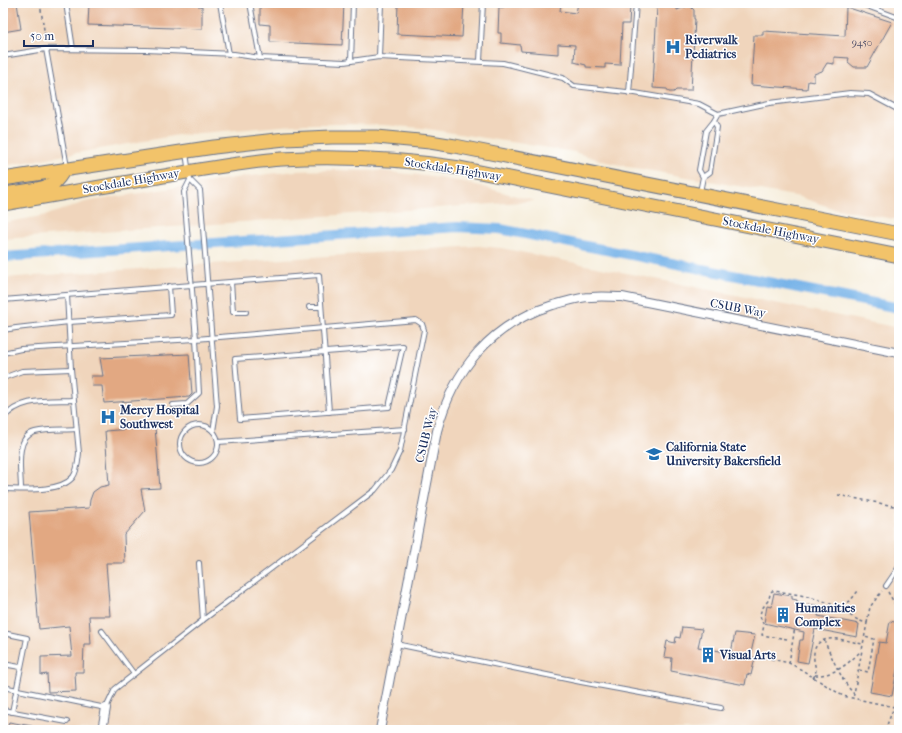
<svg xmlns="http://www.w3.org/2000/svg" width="902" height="733" viewBox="0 0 902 733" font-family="'IM FELL French Canon',serif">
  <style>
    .built { fill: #f0d5bc }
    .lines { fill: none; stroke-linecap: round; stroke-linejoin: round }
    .canal { stroke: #76b2e8; stroke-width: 10 }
    .building { fill: #e2a882 }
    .service-casing { stroke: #687289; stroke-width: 6 }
    .minor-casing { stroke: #687289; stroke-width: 10 }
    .primary-casing { stroke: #687289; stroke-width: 15 }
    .path { stroke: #687289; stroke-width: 1.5; stroke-dasharray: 3 3; stroke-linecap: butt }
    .service { stroke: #fff; stroke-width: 4 }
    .minor { stroke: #fff; stroke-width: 8 }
    .primary { stroke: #f2c36a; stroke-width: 13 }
    .labels { text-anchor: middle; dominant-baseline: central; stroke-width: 3; stroke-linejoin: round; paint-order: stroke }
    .number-label { font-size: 10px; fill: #4d4d67 }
    .poi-label { font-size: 12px; font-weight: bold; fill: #1b2f5e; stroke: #fff; text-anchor: start }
    .street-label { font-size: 12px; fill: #1b2f5e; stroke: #fff }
  </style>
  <rect width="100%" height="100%" fill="#fff"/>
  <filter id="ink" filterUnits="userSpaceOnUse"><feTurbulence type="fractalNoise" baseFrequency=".025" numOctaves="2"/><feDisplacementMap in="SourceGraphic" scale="8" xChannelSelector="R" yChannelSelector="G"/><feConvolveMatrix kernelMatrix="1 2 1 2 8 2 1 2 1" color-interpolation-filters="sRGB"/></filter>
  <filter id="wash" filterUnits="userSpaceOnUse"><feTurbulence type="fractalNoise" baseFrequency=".012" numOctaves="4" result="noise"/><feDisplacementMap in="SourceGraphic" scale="16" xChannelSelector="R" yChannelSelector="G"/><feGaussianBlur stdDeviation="0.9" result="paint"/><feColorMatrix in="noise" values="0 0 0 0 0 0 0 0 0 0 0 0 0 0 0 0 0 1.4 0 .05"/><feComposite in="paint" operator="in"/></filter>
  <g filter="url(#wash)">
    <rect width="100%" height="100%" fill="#f6edda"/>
    <g class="built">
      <path d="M3,3H899V220L832,208L800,197L629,167L603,161L574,152L422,128L383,125L344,124H305L178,135L3,166Z"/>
      <path d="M332,170L381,171L418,175L465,182L535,201L3,239V223L47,215L85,202L234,178L295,171Z"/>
      <path d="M477,246L501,248L899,328V730H3V278Z"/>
    </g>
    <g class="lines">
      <path class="canal" d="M3,257L457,227L500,229L899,308"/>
    </g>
    <g id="blocks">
      <g class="building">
        <path d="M3,3H17L21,29L3,32Z"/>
        <path d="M89,3H198V6H202V29L88,25Z"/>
        <path d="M260,3H344L342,45L270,42V25L260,24Z"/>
        <path d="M398,3H464L462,37L397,34Z"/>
        <path d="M504,3H561L560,11L576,13L578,3H628V6H630L629,24H622L620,65L605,64V68L586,67V65L574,62L575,45L558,44V54L521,51L520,45L501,43V33H498L499,7L503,8Z"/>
        <path d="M662,4H677V10L688,6L691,7L694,10V19H695L691,90H676L674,92H669L667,89L653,88L657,6H662Z"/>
        <path d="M846,7L892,22L867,67H854L848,62L849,58L834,57V64L827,63L822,71L814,74V82L808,81L807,89L751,85L754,35H763V31L845,36Z"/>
        <path d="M189,354L192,394L189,397L104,403L102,386H92L91,376H103L100,358Z"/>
        <path d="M155,427L160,488L141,489L145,511L124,535L125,563H106L110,616H89L91,644H84L83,672H75L76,691L48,692L47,674L41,675V657L72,656L69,626L39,629L29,512L89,508L90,500L93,492L100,487L109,485L105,431Z"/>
        <path d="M774,593L792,596V599L797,600V602L820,606L818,616L859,624L857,637L815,629L808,663L797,661L800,640H803L804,632L764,623L767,606L771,607Z"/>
        <path d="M890,621L899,623V659L892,696L870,692L879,642L886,643Z"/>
        <path d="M682,627L702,629L698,647L731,653L735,633L755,635L750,657L755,658L751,675L747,674L745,685L671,671L672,658L664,657L667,641L675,643L676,637L680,638Z"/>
        <path d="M9,722L32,726V730H7Z"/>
      </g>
    </g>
  </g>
  <g filter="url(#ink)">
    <use href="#blocks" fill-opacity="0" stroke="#687289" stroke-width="1"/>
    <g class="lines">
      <defs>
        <g id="service">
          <path d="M66,3L73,49"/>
          <path d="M220,3L229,54"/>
          <path d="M250,3L260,58"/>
          <path d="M859,3L899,18"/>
          <path d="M46,49L67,167"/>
          <path d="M3,56L46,49L146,50L234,54L260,58L344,62L379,57L503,63L563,78L574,86L635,93L699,104L718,114"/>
          <path d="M379,57L381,3"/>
          <path d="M351,61L353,3"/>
          <path d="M480,61L483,3"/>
          <path d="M629,93L636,3"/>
          <path d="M714,121L717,127L710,172L703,177L699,170L706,131L714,121L718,114L769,103L850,93L869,94L899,110"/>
          <path d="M190,180L200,190L217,406L213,431"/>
          <path d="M700,192L703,177"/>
          <path d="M231,282L233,312H246"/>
          <path d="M3,300L319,275L329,412"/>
          <path d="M309,307H321"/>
          <path d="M3,330L16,328L69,322L171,315L169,286"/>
          <path d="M403,346L389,407L240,419L235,359Z"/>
          <path d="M3,353L21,349L196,339L416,320L422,324L424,330L400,451L391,470L375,490L203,620L115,689L106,708L3,687"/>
          <path d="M3,378L22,371L71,369"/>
          <path d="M173,405L187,404L199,393L196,339L184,192L190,180L186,153"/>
          <path d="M3,419C19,397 49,401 73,400"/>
          <circle cx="199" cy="444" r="19"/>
          <path d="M218,442L405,429"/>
          <path d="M3,489C21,489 60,493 73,477C78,470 78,461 79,453L71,369L67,295"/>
          <path d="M21,489C21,472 14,437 35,432C48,429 63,430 76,429"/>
          <path d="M199,563L203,620"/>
          <path d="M886,586L899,567"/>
          <path d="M102,631L134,674"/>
          <path d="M3,633L27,638L12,712"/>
          <path d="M396,644L581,682L721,708"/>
          <path d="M3,664L20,667"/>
          <path d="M3,710L67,722"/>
        </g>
        <g id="minor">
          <path d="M102,730L106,708"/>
          <path d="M380,730L437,431C453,370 491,324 553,305C565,302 579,297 591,297C601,296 612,297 622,297L899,353"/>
        </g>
        <g id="primary">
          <path d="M3,179L214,147L285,139L332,137H377L430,142L455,146L899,234"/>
          <path d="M3,194C16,192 44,190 54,183C58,179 61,175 64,170"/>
          <path d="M3,204C55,195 107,186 158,177C199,170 240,162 282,159C341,156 401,159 460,168L899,256"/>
        </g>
      </defs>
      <use href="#service" class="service-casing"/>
      <use href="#minor" class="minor-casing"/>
      <use href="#primary" class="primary-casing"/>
      <g class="path">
        <path d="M40,3L46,43"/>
        <path d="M838,495L899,507"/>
        <path d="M888,592L899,611"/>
        <path d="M837,606L840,607L850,601L858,591"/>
        <path d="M867,623L870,607L882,591"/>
        <path d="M787,639L762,635L764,625C757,614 761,610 767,602C770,599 769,594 772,591C788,592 820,598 835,606C846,612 854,620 867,623L853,699"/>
        <path d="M824,640C832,657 841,680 854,694"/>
        <path d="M759,656L789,663L802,670L843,696L899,708"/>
        <path d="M789,663L795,627"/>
        <path d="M859,670L868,672L874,639L864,637"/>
        <path d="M815,675C834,676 848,664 861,651"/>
        <path d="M813,678C818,671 815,668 814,660C811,629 845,640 862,644"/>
        <path d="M885,730L894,707L899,682"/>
      </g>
      <use href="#service" class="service"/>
      <use href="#minor" class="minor"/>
      <use href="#primary" class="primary"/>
    </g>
  </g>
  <defs>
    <symbol id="hospital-bare" viewBox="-9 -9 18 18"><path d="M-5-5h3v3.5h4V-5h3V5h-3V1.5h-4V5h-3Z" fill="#1f6fb2" stroke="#fff" stroke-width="2.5" paint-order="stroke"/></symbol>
    <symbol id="university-bare" viewBox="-9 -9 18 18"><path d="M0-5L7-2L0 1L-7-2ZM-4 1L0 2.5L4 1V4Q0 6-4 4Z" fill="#1f6fb2" stroke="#fff" stroke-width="2.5" paint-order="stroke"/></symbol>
    <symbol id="building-bare" viewBox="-9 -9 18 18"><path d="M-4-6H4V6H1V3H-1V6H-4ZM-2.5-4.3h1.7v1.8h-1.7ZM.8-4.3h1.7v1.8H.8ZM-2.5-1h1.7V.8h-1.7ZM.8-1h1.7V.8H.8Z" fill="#1f6fb2" stroke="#fff" stroke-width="2.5" paint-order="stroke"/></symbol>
  </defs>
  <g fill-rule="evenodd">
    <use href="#hospital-bare" x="662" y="36" width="22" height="22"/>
    <use href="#hospital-bare" x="97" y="406" width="22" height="22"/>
    <use href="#university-bare" x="643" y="443" width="22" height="22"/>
    <use href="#building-bare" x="772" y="604" width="22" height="22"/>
    <use href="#building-bare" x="697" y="644" width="22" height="22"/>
  </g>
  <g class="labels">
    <g class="number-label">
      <text x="862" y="43">9450</text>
    </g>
    <g class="poi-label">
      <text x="685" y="40">Riverwalk<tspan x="685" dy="14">Pediatrics</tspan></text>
      <text x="120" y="410">Mercy Hospital<tspan x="120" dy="14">Southwest</tspan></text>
      <text x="666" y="447">California State<tspan x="666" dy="14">University Bakersfield</tspan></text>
      <text x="795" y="608">Humanities<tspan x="795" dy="14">Complex</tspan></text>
      <text x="720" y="655">Visual Arts</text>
    </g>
    <g class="street-label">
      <text transform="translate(453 169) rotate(9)">Stockdale Highway</text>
      <text transform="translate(131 181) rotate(-10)">Stockdale Highway</text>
      <text transform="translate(771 230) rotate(11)">Stockdale Highway</text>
      <text transform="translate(738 308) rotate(11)">CSUB Way</text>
      <text transform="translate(426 435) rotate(-76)">CSUB Way</text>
    </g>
  </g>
  <rect width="902" height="733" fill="none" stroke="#fff" stroke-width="16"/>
  <path d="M24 40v6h69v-6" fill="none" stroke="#1b2f5e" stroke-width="2"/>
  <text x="30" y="40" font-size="12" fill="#1b2f5e" stroke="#ffffff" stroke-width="3" paint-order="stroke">50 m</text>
</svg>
